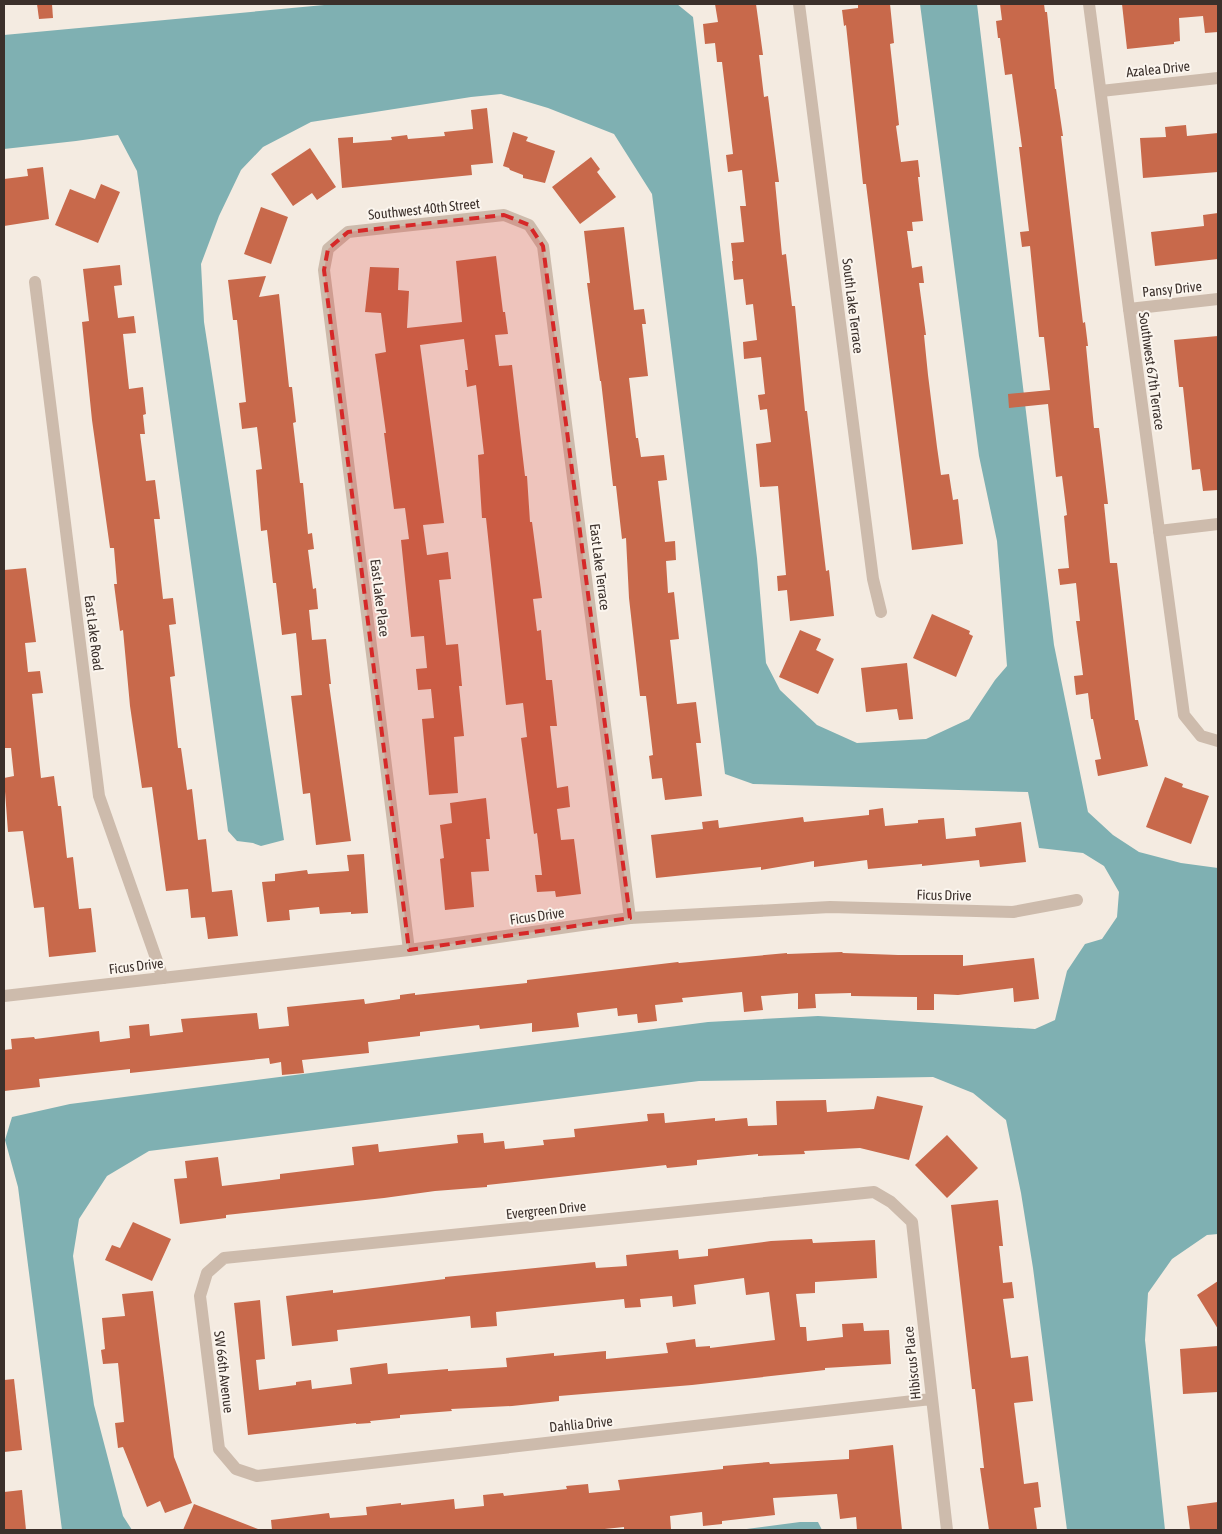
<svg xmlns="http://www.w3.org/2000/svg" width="1222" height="1534" viewBox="0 0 1222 1534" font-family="'Asap Condensed',sans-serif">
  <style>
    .water { fill: #7fb0b2 }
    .building { fill: #c8694b }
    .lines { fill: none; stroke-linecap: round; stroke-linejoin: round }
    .street { stroke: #cdbbac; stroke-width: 12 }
    .marked { fill: #d62828; fill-opacity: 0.2; stroke: #d62828; stroke-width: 4; stroke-dasharray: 10 6; stroke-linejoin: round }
    .labels { text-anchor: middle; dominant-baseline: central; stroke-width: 4; stroke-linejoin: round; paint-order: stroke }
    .street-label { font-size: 14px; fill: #3b302b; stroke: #fbf5ee }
  </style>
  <rect width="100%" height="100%" fill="#f4ebe1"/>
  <g class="water">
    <path d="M335,4H677L693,17L757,558L766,663L780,690L817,725L857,743L926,739L969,719L995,680L1007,666L997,541L979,456L920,4H977L1054,645L1088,812L1113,835L1139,852L1181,863L1218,868V1234L1207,1235L1172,1259L1148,1293L1145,1340L1165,1530H1067L1033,1268L1021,1193L1006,1120L973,1093L933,1077L699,1081L149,1151L107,1176L79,1219L73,1256L94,1405L123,1516L132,1530H62L18,1187L5,1140L12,1117L70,1104L708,1022L818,1016L1035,1029L1055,1020L1067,971L1085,944L1102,939L1117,917L1119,892L1104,866L1083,853L1039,848L1028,792L753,784L725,774L652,194L614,134L548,108L501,94L471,97L311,122L263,147L241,170L219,216L201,264L204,322L284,840L261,846L253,843L237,841L228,831L137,171L118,135L76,141L4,149V35Z"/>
    <path d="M800,1522H818L822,1530H739Z"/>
  </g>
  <g class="building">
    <path d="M37,4H52L53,18L39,19Z"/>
    <path d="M715,4H756L763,55H759L764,97L768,96L779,182H775L782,255L786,254L792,306H795L805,411H807L826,571L829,570L834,616L790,621L787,590L778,591L777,576L786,575L778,486L760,487L756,444L771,442L767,409L760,410L758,395L765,394L761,357L744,359L743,342L757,340L753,304L746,305L743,279L734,280L732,261H733L731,243L744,242L740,206H746L742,170L728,172L726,155L733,154L722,62H717L715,43L705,44L703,24L718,22Z"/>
    <path d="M858,4H890L894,43L890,44L899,125L896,126L901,162L918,160L920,177H918L923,221L912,222L913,231H907L912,268L922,266L924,283H919L926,335H924L928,375L937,447L941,475L949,474L953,500L958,499L963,544L912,550L866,184H863L846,25L844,26L842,10L858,8Z"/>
    <path d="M1000,4H1044L1045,12H1047L1055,89H1056L1063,136H1061L1083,323L1085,322L1088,346H1086L1094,428H1099L1108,504H1104L1110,563H1117L1135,720H1138L1148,766L1098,776L1095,760L1101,759L1093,719H1091L1088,693L1076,695L1074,676L1083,675L1076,621H1080L1076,583L1060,585L1058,569L1069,568L1064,516L1067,515L1062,476L1056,477L1048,404L1009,408L1008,394L1050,390L1044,337H1039L1030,246L1022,247L1020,232L1029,231L1019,147H1022L1012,74L1005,75L1000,38H998L996,21L1002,20Z"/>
    <path d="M1122,4H1218V32L1205,33L1203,16L1179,18L1180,41L1174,42V44L1127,49Z"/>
    <path d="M487,108L493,163L471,165L472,175L342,188L338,138L353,137V143L392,140L391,137L407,135L408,139L445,136L444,132L473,129L471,110Z"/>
    <path d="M1186,125L1187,136L1218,133V172L1143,178L1140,138L1166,137L1165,127Z"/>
    <path d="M513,132L528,137L526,141L555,151L545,183L523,178V175L510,170L509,168L503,166Z"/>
    <path d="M310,148L336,187L317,200L312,193L293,206L271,174Z"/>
    <path d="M591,157L600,169L597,172L616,197L580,224L552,187Z"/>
    <path d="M43,167L49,219L4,226V179L28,176L27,169Z"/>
    <path d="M101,184L120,192L98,243L55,225L70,189L95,199Z"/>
    <path d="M261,207L288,217L271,264L244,254Z"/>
    <path d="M1218,213V259L1155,266L1151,232L1204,226L1203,215Z"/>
    <path d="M624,227L634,310L644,309L646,324H642L648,376L629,378L636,438H638L641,457L664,455L667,480L658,481L665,542L675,541L676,560L666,561L668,593L674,592L679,639L670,640L677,704L696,702L701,743H696L702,796L665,800L662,778L652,779L649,756L653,755L646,696H640L629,598L626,538L622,539L616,486H613L601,381H600L587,283H590L584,231Z"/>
    <path d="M496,256L503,312H505L508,334L495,335L499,366L512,365L525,476H527L530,522H532L542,598L533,599L537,631L541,630L546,680H552L557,726H550L557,788L568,786L570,807L557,809L561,840L574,839L581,894L556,897L555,891L537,892L535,875H542L537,833L534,834L521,738L527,737L523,703L506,705L486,518H482L478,455L484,454L476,385L467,387L465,370H468L464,339L420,345L444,523L423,525L427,555L448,552L451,579L439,580L446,645L458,644L462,686H459L464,736L454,737L458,793L429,795L422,719L434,718L431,689L418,690L416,669L427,668L424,636L411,637L401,540L409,539L405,508L394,509L384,433H386L375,354L386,352L381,313L365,312L370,267L399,268L398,290L409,291L407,328L462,322L456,261Z"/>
    <path d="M120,265L122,285L114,286L118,318L134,316L136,333L123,334L129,389L143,387L146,414L143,415L145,434H140L146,481L155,480L160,519H154L163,599L173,598L176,624L169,625L175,676L170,677L178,748H181L187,790L192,789L198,840L206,839L212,892L232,890L238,936L208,939L205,917L191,918L188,889L166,891L152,787L142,788L130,706L123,630L120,631L114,584H117L114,548H110L92,420L82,322L89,321L83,269Z"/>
    <path d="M266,276L259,297L279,294L289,387H292L296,422L293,423L300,483H303L308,534L312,533L314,549L308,550L313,589L316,588L318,609L309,610L312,640L326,639L331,684H329L351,841L316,845L310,793L303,794L291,696L302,695L296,633L282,635L276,583H273L267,530L261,531L256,470L262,469L257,427L242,429L239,403L246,402L237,320H233L228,280Z"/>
    <path d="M1218,336V490L1203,491L1200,469L1192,470L1183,387H1179L1174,340Z"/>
    <path d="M26,568L36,642L25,643L28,672L40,671L43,693L32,694L41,778L54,776L58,806H61L67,858L73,857L79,909L91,908L96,952L49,957L44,907L34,908L23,831L8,832L4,778L14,776L11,748H4V570Z"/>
    <path d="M932,614L970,631L969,634L973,636L956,677L913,658Z"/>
    <path d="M800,630L821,639L816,650L834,659L818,694L779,677Z"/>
    <path d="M907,663L913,719L899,720L897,709L866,712L861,668Z"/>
    <path d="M1165,777L1183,784L1182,787L1209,796L1191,844L1146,827Z"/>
    <path d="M486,798L490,839H486L489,871L471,872L474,907L445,910L440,859L444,858L440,825L452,823L450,803Z"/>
    <path d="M883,808L885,826L918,823V820L944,818L946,839L976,836L975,828L1021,822L1026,862L980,867L979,860L922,866V864L868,869L867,860L814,867V861L761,870V867L656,878L651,835L703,829L702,822L718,820L719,828L803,817L804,822L869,815V810Z"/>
    <path d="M364,854L368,913L351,914V912L320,914L319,907L289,910L290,920L267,922L262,882L275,881V874L307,870L308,874L349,871L347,855Z"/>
    <path d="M842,952L843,953L898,955H963V966L1034,958L1039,999L1014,1002L1013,988L958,995L934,994V1010H917V997L851,996V993L815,994L816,1008L798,1009V993L761,996L763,1010L744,1012L742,992L682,998L683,1002L655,1005L657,1021L638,1023L637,1014L618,1016L617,1008L577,1013L579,1027L532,1032V1023L480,1029L479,1025L420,1032V1036L368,1042L369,1053L302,1060L304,1073L282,1075L281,1062L270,1064L269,1058L130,1073V1069L39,1079L40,1087L4,1091V1050L12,1049L11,1039L34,1037L35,1039L99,1031L100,1042L130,1038L129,1026L149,1024L150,1036L183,1032L181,1019L257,1013L259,1029L289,1026L287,1007L364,999L365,1004L400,999V995L415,993V995L527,983V980L678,962L679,963L787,953V954Z"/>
    <path d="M877,1096L923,1106L909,1160L860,1148L804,1151L805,1154L758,1156V1154L697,1160V1165L667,1168L666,1165L487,1185V1187L435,1191L384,1198L226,1215V1218L180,1224L174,1179L187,1178L185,1161L218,1157L222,1186L280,1179V1174L354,1165L352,1147L378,1144L379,1152L458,1143L457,1135L483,1133L484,1143L504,1141L505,1149L544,1145L543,1140L575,1137L574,1129L648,1121L647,1114L664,1113L665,1123L715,1118V1121L747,1118L748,1126L777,1125L776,1101L826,1100L827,1112L874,1109Z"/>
    <path d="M947,1135L978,1168L947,1198L915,1165Z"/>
    <path d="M998,1200L1003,1246H999L1003,1283L1012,1282L1014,1298L1003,1299L1011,1358L1028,1356L1033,1401L1014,1403L1024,1484L1038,1482L1041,1507L1034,1508L1037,1530H989L980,1468H984L975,1389H972L951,1205Z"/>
    <path d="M133,1222L171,1239L152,1281L105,1260L112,1245L120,1248Z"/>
    <path d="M812,1239L813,1243L875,1240L877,1278L815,1282V1293L796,1294L800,1327H806L807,1341L843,1337L842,1324L863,1323L864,1331L889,1330L891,1364L825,1368V1370L692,1385L559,1396V1401L512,1406L451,1409L452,1411L400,1415V1418L370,1421L371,1423L356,1424V1423L248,1435L234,1303L260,1300L265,1359L256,1360L259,1390L296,1385V1382L311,1380L312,1389L352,1384L350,1368L387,1363L388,1374L448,1369V1371L507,1367L506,1358L554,1353V1356L606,1351V1359L668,1353L666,1343L695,1339L696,1347L710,1346V1348L775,1340L769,1292L746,1295L744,1278L694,1285L696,1304L673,1307L672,1296L640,1299L641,1307L625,1308L624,1299L554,1306L496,1312L497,1326L471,1328L470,1316L337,1330L338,1341L292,1346L286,1296L333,1290V1293L445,1279V1277L595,1262L596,1268L627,1266L626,1255L678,1250L679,1259L708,1256V1249L771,1241Z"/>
    <path d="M1218,1281V1329L1197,1295Z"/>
    <path d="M153,1291L174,1457L192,1503L165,1513L160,1501L147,1507L123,1447L118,1448L115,1423L124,1422L118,1363L103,1364L101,1350L105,1349L102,1318L125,1316L122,1294Z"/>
    <path d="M1218,1346V1392L1183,1394L1180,1349Z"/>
    <path d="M14,1379L22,1450L4,1452V1380Z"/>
    <path d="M893,1445L902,1530H857L856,1517L840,1519L837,1494L773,1498L775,1515L722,1521V1524L703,1526L702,1512L670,1516L671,1529L656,1530H624V1527L595,1530H272L271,1520L329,1513L330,1518L367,1515L366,1507L401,1503V1505L454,1499L455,1509L484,1506L483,1495L503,1493L504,1496L567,1489L566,1486L588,1484L589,1493L620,1490L618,1480L723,1469V1466L769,1462L770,1464L849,1459V1450Z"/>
    <path d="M22,1490L26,1530H4V1492Z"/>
    <path d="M1218,1502V1530H1190L1187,1506Z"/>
    <path d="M194,1504L258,1529V1530H183Z"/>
  </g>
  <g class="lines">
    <g class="street">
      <path d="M799,4L873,579L881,612"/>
      <path d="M1089,4L1129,309L1184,715L1201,736L1218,741"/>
      <path d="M1101,91L1218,78"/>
      <path d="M35,282L99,796L163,978"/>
      <path d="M1129,309L1218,299"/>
      <path d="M1159,531L1218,524"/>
      <path d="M409,950L324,270L328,249L348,232L504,215L529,225L543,246L630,918"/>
      <path d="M4,996L409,950L630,918L830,907L1013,912L1077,900"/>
      <path d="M931,1399L257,1476L236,1469L219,1449L200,1296L207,1273L224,1258L874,1192L891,1202L912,1222L947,1530"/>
    </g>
  </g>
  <path class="marked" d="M504,215L529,225L543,246L630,918L409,950L324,270L328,249L348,232Z"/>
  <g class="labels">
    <g class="street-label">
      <text transform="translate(1158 69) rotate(-6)">Azalea Drive</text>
      <text transform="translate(424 209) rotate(-6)">Southwest 40th Street</text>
      <text transform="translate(1172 289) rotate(-6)">Pansy Drive</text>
      <text transform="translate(853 306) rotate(83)">South Lake Terrace</text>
      <text transform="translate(1152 371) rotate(82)">Southwest 67th Terrace</text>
      <text transform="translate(600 567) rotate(83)">East Lake Terrace</text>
      <text transform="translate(380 598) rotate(83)">East Lake Place</text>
      <text transform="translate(94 633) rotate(83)">East Lake Road</text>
      <text transform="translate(944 895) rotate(1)">Ficus Drive</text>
      <text transform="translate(537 916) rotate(-8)">Ficus Drive</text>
      <text transform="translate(136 966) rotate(-7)">Ficus Drive</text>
      <text transform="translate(546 1210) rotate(-6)">Evergreen Drive</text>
      <text transform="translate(912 1363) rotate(-96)">Hibiscus Place</text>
      <text transform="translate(224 1372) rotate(83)">SW 66th Avenue</text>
      <text transform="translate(581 1424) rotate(-6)">Dahlia Drive</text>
    </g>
  </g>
  <rect width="1222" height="1534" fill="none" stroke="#3b302b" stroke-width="10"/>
</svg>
